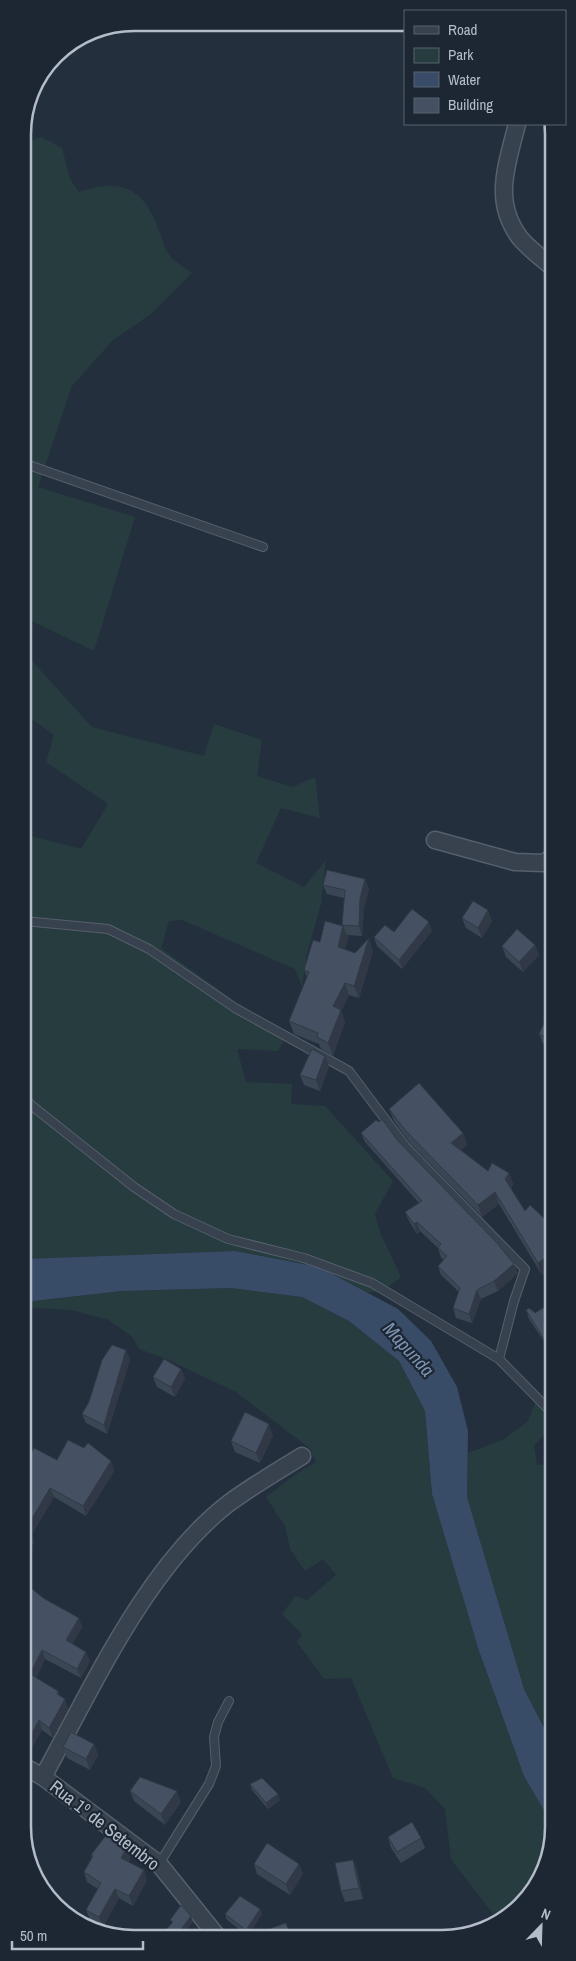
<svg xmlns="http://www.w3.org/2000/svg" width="576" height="1961" viewBox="0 0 576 1961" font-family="'Archivo Narrow',sans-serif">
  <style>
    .green { fill: #263c3f }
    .water { fill: #394c67 }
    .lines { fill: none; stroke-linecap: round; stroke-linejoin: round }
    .lane-casing { stroke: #565f6c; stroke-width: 10 }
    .street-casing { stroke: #565f6c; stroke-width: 19 }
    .lane { stroke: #38414e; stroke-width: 8 }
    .street { stroke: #38414e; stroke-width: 16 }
    .wall { fill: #3b4654 }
    .shaded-wall { fill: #303945 }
    .building { fill: #455162; stroke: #303945 }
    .labels { text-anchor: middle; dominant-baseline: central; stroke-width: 4.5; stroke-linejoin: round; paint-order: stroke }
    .street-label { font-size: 18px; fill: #b4bcc9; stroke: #1d2633 }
    .water-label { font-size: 19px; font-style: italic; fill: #7c92b1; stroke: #1d2633 }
    .rim { fill: none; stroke: #b4bcc9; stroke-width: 2.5 }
  </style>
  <rect width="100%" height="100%" fill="#242f3e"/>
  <g class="green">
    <path d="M42,137L62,148L70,179L79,192C120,179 142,186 158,228C162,236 163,246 168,253C172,261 185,267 192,273L152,313L112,341L72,386L38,487L135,517L94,651L30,620L23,627V148L32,140Z"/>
    <path d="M23,651L92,727L204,756L214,724L262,740L257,776L293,787L315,777L320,818L281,808L256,863L304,887L326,860L321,904L307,953L302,987L295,969L182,920L169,921L161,948L286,1038L278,1051L237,1049L246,1082L292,1084L291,1104L325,1106L393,1181L375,1214L380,1232L401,1277L384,1290L368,1293L319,1267L235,1251L24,1259L23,834L81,849L108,804L46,762L54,735L23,713Z"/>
    <path d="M231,1288L302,1297L349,1321L399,1361L425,1411L432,1494L479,1651L524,1776L553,1826V1834L526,1901L496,1918L451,1859L445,1809L425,1788L393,1778L351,1678L324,1679L297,1642L302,1634L282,1614L295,1596L307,1600L336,1575L323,1559L305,1571L290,1549L285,1526L266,1497L297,1473L316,1462L309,1448L236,1392L166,1359L139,1349L132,1337L109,1320L71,1310L36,1308L24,1310V1302L122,1291Z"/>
    <path d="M537,1398L553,1414V1425L534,1446L537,1465L553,1463V1743L524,1689L494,1588L467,1497L468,1453L504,1439L528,1421Z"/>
  </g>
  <path class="water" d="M235,1251L319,1267L398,1309L431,1341L457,1387L468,1431L467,1497L494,1588L524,1689L553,1745V1826L524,1776L479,1651L432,1494L425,1411L399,1361L349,1321L302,1297L231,1288L122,1291L24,1302V1259Z"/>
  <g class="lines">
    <defs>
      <g id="lane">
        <path d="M23,463L263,547"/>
        <path d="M24,921L108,929L149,949L235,1008L349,1071L406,1147L525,1269L514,1301L499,1359L553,1414"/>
        <path d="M24,1097L31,1105L134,1187L174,1214L228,1239L304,1258L372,1283L499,1359"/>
        <path d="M159,1864L209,1784L216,1766L214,1737L218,1722L229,1701"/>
      </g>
      <g id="street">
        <path d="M517,124C507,165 492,201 520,238C529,249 542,258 552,267"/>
        <path d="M435,840L515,862L544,863L552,857"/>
        <path d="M25,1767L43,1777L159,1864L217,1936"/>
        <path d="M43,1777C92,1688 147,1566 229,1503C252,1486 278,1471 302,1456"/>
      </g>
    </defs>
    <use href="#lane" class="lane-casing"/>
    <use href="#street" class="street-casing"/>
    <use href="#lane" class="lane"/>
    <use href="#street" class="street"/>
  </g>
  <g class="wall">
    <path d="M323,885L369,889L364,908L362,936L346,935L348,938L345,949L355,953L373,951L359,998L349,995L341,1011L345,1022L333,1056L321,1049L319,1044L294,1034L289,1021L307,977L304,970L320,942L342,926L344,898L327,894Z"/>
    <path d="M462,918L492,921L482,938L466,928Z"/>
    <path d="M432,931L402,969L377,946L374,937L394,932Z"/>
    <path d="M535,945L539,955L523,972L506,957L502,946Z"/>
    <path d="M552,1024V1049L543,1044L539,1034Z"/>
    <path d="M329,1066L320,1091L304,1085L300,1075Z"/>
    <path d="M389,1109L463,1133L467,1145L461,1150L488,1171L509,1173L513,1184L511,1189L542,1275L499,1204L482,1217L410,1143L394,1121Z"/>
    <path d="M361,1133L398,1141L518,1273L498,1291L481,1299L472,1323L456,1318L453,1308L459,1292L441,1275L438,1266L444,1260L441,1258L438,1248L420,1231L417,1234L409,1221L405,1212L419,1203L365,1142Z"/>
    <path d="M526,1310L535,1313L553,1315V1353L549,1349L529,1319Z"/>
    <path d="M126,1350L130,1360L107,1434L86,1423L82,1414Z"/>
    <path d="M181,1369L185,1379L175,1397L157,1387L153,1377Z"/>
    <path d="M273,1435L260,1463L235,1452L231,1441Z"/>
    <path d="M57,1460L111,1461L114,1471L86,1516L54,1497L32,1534L34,1542L24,1561V1465Z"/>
    <path d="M24,1582L43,1598L79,1618L82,1627L72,1644L90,1661L81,1678L45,1659L36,1678L58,1691L60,1696L65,1699L68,1709L53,1738L42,1730L30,1751L24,1748Z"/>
    <path d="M94,1744L98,1755L90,1770L67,1758L63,1747Z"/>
    <path d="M250,1784L278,1794L280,1800L268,1809L252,1790Z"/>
    <path d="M130,1791L181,1802L165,1825L134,1801Z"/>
    <path d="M388,1837L421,1838L425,1848L401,1863L391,1848Z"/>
    <path d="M91,1855L131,1856L128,1862L147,1880L133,1906L119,1898L103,1927L90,1920L86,1910L98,1889L87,1882L84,1872L92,1858Z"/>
    <path d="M353,1860L357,1870L363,1899L345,1902L341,1891Z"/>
    <path d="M254,1864H299L303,1874L290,1895L257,1874Z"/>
    <path d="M260,1909L262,1914L248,1936L227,1920L225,1914Z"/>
  </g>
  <g class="shaded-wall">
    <path d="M365,879L369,889L364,908L362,936L359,926L360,899Z"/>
    <path d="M488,910L492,921L482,938L478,928Z"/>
    <path d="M429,922L432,931L402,969L399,960Z"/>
    <path d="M343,926L348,938L342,959L338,947Z"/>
    <path d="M369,938L373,951L359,998L354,986Z"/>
    <path d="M535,945L539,955L523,972L519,962Z"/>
    <path d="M345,983L349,995L341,1011L345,1022L333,1056L328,1043L333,1006Z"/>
    <path d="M325,1056L329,1066L320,1091L316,1080Z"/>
    <path d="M463,1133L467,1145L456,1155L451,1143Z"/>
    <path d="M509,1173L513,1184L509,1191L505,1179Z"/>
    <path d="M495,1192L499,1204L482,1217L478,1205Z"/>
    <path d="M417,1222L420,1231L417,1234L414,1224Z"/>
    <path d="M553,1252V1267L542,1275L538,1263Z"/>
    <path d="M514,1264L518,1273L498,1291L494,1281Z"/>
    <path d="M477,1290L481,1299L472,1323L469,1314Z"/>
    <path d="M126,1350L130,1360L107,1434L104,1425Z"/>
    <path d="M181,1369L185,1379L175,1397L171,1387Z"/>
    <path d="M269,1424L273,1435L260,1463L256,1453Z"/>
    <path d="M111,1461L114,1471L86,1516L83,1506Z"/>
    <path d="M50,1488L54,1497L32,1534L34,1542L24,1561V1545L27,1527Z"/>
    <path d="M79,1618L82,1627L69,1650L66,1640Z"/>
    <path d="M42,1650L45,1659L34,1684L30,1674Z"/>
    <path d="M86,1652L90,1661L81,1678L77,1669Z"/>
    <path d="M65,1699L68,1709L53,1738L49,1728Z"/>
    <path d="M39,1720L42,1730L30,1751L27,1742Z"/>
    <path d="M94,1744L98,1755L90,1770L86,1759Z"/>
    <path d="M177,1791L181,1802L165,1825L161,1814Z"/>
    <path d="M278,1794L280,1800L268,1809L266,1803Z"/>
    <path d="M128,1846L131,1856L124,1868L121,1858Z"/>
    <path d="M353,1860L357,1870L363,1899L359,1888Z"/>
    <path d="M299,1864L303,1874L290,1895L286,1884Z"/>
    <path d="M144,1870L147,1880L133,1906L129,1896Z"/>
    <path d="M115,1889L119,1898L103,1927L99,1917Z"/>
    <path d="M260,1909L262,1914L248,1936L246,1930Z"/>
    <path d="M191,1916L193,1922L182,1936H176Z"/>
  </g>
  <g class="building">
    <path d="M327,870L365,879L360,899L359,926L342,925L345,890L323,885Z"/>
    <path d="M473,901L488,910L478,928L462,918Z"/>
    <path d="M412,909L429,922L399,960L374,937L385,925L394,932Z"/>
    <path d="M325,921L343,926L338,947L355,953L369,938L354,986L345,983L333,1006L341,1010L328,1043L317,1037L318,1033L289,1021L309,972L304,970L313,940L320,942Z"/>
    <path d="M517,929L535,945L519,962L502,946Z"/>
    <path d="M545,1021L552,1024V1040L539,1034Z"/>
    <path d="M312,1049L325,1056L316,1080L300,1075Z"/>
    <path d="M419,1083L463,1133L451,1143L488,1171L492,1163L509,1173L505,1179L525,1211L530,1205L548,1222L553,1215V1252L538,1263L495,1192L478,1205L406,1131L389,1109Z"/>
    <path d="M382,1119L398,1141L497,1243L514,1264L494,1281L477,1290L469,1314L453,1308L460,1288L438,1266L447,1256L438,1248L441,1244L417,1222L414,1224L405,1212L422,1201L361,1133L376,1120L379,1122Z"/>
    <path d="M529,1308L535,1313L543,1308H548L553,1315V1347L545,1341L526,1310Z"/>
    <path d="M112,1345L126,1350L104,1425L82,1414L89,1402L102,1360Z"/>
    <path d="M164,1359L181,1369L171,1387L153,1377Z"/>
    <path d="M245,1412L269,1424L256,1453L231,1441Z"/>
    <path d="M68,1440L84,1448L88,1443L111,1461L83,1506L50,1488L27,1527L31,1533L24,1545V1465L34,1448L57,1460Z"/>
    <path d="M24,1582L43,1598L79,1618L66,1640L86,1652L77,1669L42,1650L30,1674L58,1691L57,1694L65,1699L49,1728L39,1720L27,1742L24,1741Z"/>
    <path d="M71,1732L94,1744L86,1759L63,1747Z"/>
    <path d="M140,1777L177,1791L161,1814L130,1791Z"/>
    <path d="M262,1778L278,1794L266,1803L250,1784Z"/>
    <path d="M412,1822L421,1838L397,1852L388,1837Z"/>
    <path d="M107,1834L128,1846L121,1858L144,1870L129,1896L115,1889L99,1917L86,1910L101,1883L84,1872L93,1856L91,1855Z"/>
    <path d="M267,1843L299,1864L286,1884L254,1864Z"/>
    <path d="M353,1860L359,1888L341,1891L335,1863Z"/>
    <path d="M240,1896L260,1909L246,1930L225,1914Z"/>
    <path d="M181,1905L191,1916L176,1936H160L173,1922L170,1920Z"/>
    <path d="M286,1923L291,1936H258L255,1934Z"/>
  </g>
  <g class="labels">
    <g class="street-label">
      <text transform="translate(105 1825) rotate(38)">Rua 1º de Setembro</text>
    </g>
    <g class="water-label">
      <text transform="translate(409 1349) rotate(48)">Mapunda</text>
    </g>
  </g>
  <path d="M0 0H576V1961H0ZM134 31H442A103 103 0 0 1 545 134V1827A103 103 0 0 1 442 1930H134A103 103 0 0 1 31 1827V134A103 103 0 0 1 134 31Z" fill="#1d2633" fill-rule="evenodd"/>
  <path class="rim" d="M134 31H442A103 103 0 0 1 545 134V1827A103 103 0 0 1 442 1930H134A103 103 0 0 1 31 1827V134A103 103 0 0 1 134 31Z"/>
  <rect x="404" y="10" width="162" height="115" fill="#1d2633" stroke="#59626f"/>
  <rect x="414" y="26" width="25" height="8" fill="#38414e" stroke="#59626f"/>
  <text x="448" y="35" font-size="15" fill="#b4bcc9">Road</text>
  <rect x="414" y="48" width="25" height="15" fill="#263c3f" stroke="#59626f"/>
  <text x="448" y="60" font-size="15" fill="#b4bcc9">Park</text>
  <rect x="414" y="72" width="25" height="15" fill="#394c67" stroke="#59626f"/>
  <text x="448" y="85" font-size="15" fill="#b4bcc9">Water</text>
  <rect x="414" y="98" width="25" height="15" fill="#455162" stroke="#59626f"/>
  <text x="448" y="110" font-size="15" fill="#b4bcc9">Building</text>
  <g transform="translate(541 1926) rotate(23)" stroke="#1d2633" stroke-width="4" paint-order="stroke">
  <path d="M0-4L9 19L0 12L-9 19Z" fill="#b4bcc9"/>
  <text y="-8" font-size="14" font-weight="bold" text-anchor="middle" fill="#b4bcc9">N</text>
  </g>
  <path d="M12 1941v8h131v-8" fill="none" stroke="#b4bcc9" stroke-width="2.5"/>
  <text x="20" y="1941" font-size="15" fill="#b4bcc9" stroke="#1d2633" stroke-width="4" paint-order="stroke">50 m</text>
</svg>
